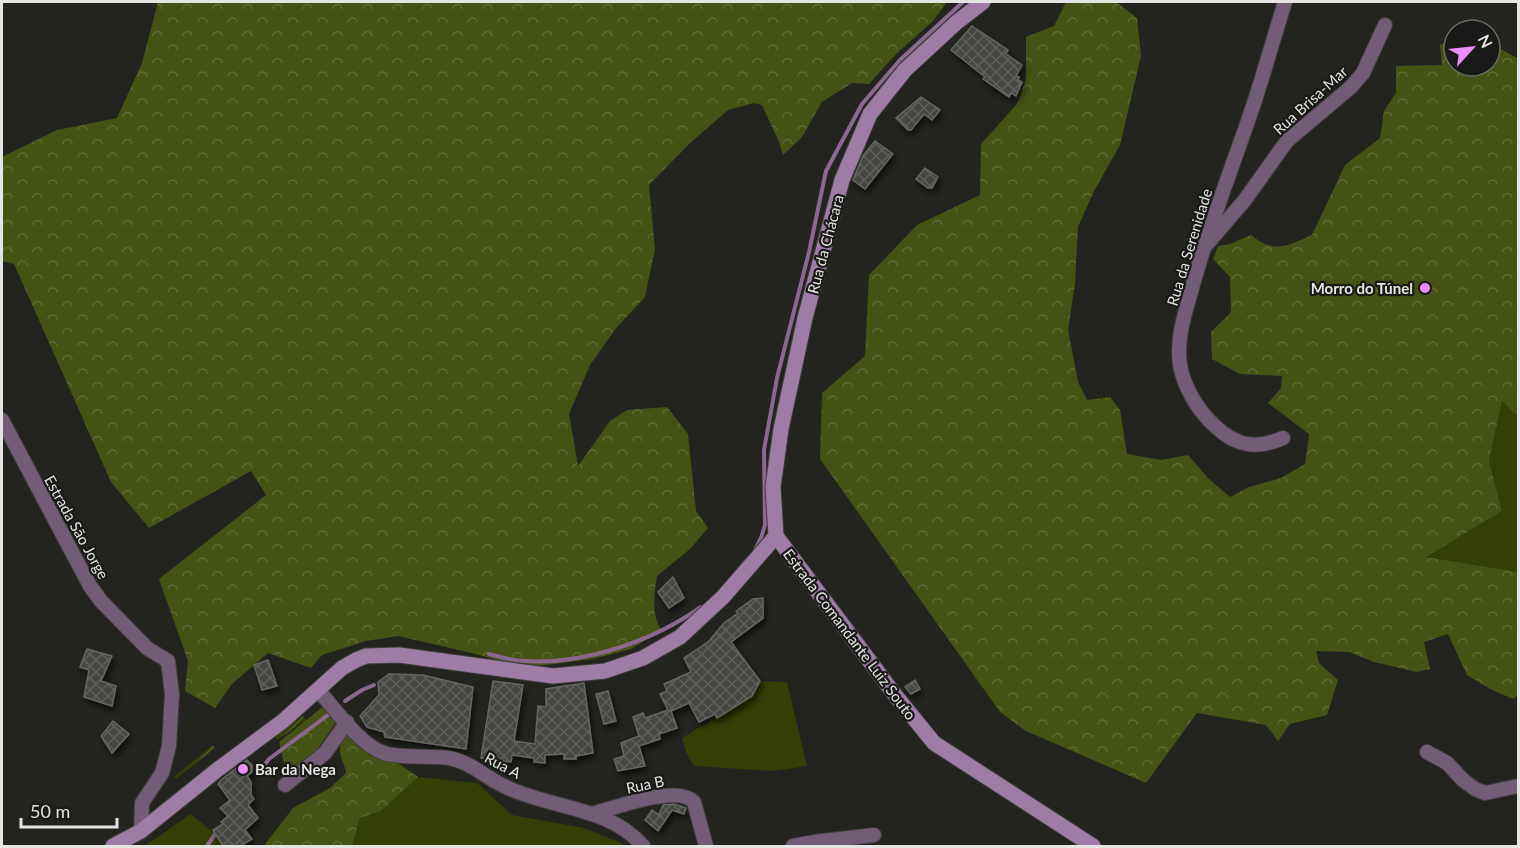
<svg xmlns="http://www.w3.org/2000/svg" width="1520" height="848" viewBox="0 0 1520 848" font-family="Lato,sans-serif">
  <style>
    .grass { fill: #333f05 }
    .forest { fill: url(#forest-crowns) }
    .garden { fill: url(#garden-furrows) }
    .lines { fill: none; stroke-linecap: round; stroke-linejoin: round }
    .stream { stroke: #8a6890; stroke-width: 4 }
    .building { fill: url(#building-cross-hatch); stroke: #656662; stroke-width: 1.5; filter: url(#shadow) }
    .street-casing { stroke: #3e3f3b; stroke-width: 16 }
    .secondary-casing { stroke: #3e3f3b; stroke-width: 17 }
    .street { stroke: #725c76; stroke-width: 14 }
    .secondary { stroke: #9f7ca6; stroke-width: 15 }
    .poi-dot { fill: #ea8dfd; stroke: #191a17; stroke-width: 2 }
    .labels { text-anchor: middle; dominant-baseline: central; stroke-width: 4.5; stroke-linejoin: round; paint-order: stroke }
    .street-label { font-size: 15px; fill: #e4e5e2; stroke: #191a17 }
    .poi-label { font-size: 15px; font-weight: bold; fill: #e4e5e2; stroke: #191a17; text-anchor: end }
  </style>
  <defs>
    <pattern id="forest-crowns" width="20" height="18" patternUnits="userSpaceOnUse" patternTransform="scale(1.5)"><rect width="20" height="18" fill="#445214"/><path d="M2 6a3 3 0 1 1 6 0M12 15a3 3 0 1 1 6 0" fill="none" stroke="#5f6b36"/></pattern>
    <pattern id="garden-furrows" width="10" height="10" patternUnits="userSpaceOnUse" patternTransform="scale(1.5)"><rect width="10" height="10" fill="#333f05"/><path d="M-1 1l2-2M0 10L10 0M9 11l2-2" fill="none" stroke="#505b29"/></pattern>
    <pattern id="building-cross-hatch" width="8" height="8" patternUnits="userSpaceOnUse" patternTransform="scale(1.5)"><rect width="8" height="8" fill="#444642"/><path d="M0 0l8 8M0 8l8-8" fill="none" stroke="#5f615d"/></pattern>
    <filter id="shadow"><feDropShadow dx="2.5" dy="4.5" stdDeviation="3" flood-color="#0009"/></filter>
  </defs>
  <rect width="100%" height="100%" fill="#232420"/>
  <g class="grass">
    <path d="M1502,401L1518,417V572L1425,557L1502,511L1489,461Z"/>
    <path d="M760,681L787,682L807,766L774,771L694,766L686,752L682,738L752,696Z"/>
    <path d="M418,777L477,783L512,815L584,828L621,843L623,846H352L360,818L381,811Z"/>
    <path d="M191,814L229,846H145L146,845Z"/>
  </g>
  <g class="forest">
    <path d="M158,2H947L933,21L896,54L869,84L852,83L822,102L802,137L783,155L779,142L762,105L754,103L728,110L689,144L649,185L655,249L645,297L617,327L590,365L569,414L578,466L610,421L627,410L667,407L688,434L696,511L708,528L690,549L657,576C654,593 651,617 662,630L631,649L593,659L547,665L523,667L472,653L398,636L366,641L322,655L311,668L268,653L232,684L215,708L185,691L188,661L159,579L266,495L251,471L149,528L111,482L14,264L2,261V157L57,130L117,118L142,63Z"/>
    <path d="M1066,2H1116L1137,18L1141,56L1120,145L1094,191L1078,227L1075,284L1068,330L1078,382L1087,400L1110,397L1120,410L1127,454L1161,460L1188,455L1209,479L1230,497L1249,487L1281,478L1305,464L1309,434L1268,403L1281,388L1282,376L1240,374L1212,359L1211,332L1231,312L1230,277L1213,259L1218,246L1230,244L1251,235C1274,254 1287,246 1312,235L1345,165L1380,138L1384,111L1396,93V66L1442,65L1440,45L1454,40V66H1490V43L1517,58L1518,56V417L1502,401L1489,461L1502,511L1426,557L1518,572V695L1513,699L1490,689L1467,675L1448,634L1424,642L1430,669L1417,672L1374,662L1349,652L1316,651L1319,663L1338,680L1327,715L1290,724L1278,741L1266,725L1197,713L1146,783L1026,731L1000,712L820,459L822,393L865,356L869,275L917,225L980,195L981,144L1017,104L1026,79V37L1054,26Z"/>
    <path d="M325,705L338,719L317,750L287,776L279,742Z"/>
    <path d="M346,727L418,777L381,811L360,818L352,846H265L266,843L293,808L330,788L346,773C345,765 341,760 340,753C339,745 344,734 346,727Z"/>
  </g>
  <g class="garden">
    <path d="M303,716L306,720L277,740L274,736Z"/>
    <path d="M213,745L215,748L176,779L174,777Z"/>
  </g>
  <g class="lines">
    <g class="stream">
      <path d="M755,550L761,538L765,525L764,450L777,378L809,252L826,171L862,104L900,60L963,2"/>
      <path d="M489,654C500,657 513,661 525,661C584,665 653,641 701,607"/>
      <path d="M345,701L362,690L374,685"/>
      <path d="M258,773L269,759L332,712"/>
      <path d="M207,846L218,830"/>
    </g>
  </g>
  <g class="building">
    <path d="M972,26L1008,50L1006,54L1022,65L1016,76L1019,77L1018,80L1022,82L1016,96L1011,93L1009,97L983,79L985,77L951,50Z"/>
    <path d="M921,97L940,110L932,120L924,114L911,130H908L896,118Z"/>
    <path d="M875,141L893,154L865,189L853,180L863,156Z"/>
    <path d="M925,168L938,177L932,188H928L916,179Z"/>
    <path d="M673,577L684,598L669,608L658,592Z"/>
    <path d="M763,598V618L731,642L760,681L752,696L717,718L715,714L699,722L689,703L671,711L677,728L659,734L660,739L639,746L645,766L618,771L614,759L624,756L621,743L639,736L633,717L643,713L645,718L668,710L660,694L667,691L664,684L691,672L684,658L708,642L724,623L738,613L736,611L753,599Z"/>
    <path d="M87,649L112,656L101,681L116,686L112,706L84,697L89,670L80,667Z"/>
    <path d="M268,660L277,686L262,690L254,665Z"/>
    <path d="M389,674L423,675L473,687L466,749L385,737L384,732L367,727L360,716L379,695L378,682Z"/>
    <path d="M915,680L920,689L911,694L905,687Z"/>
    <path d="M493,681L523,685L514,741L535,744L538,706L546,707V689L584,683L593,753L576,756V759H564V754L545,755V763L534,762V758L512,755L511,762L481,758Z"/>
    <path d="M608,691L616,721L604,724L596,694Z"/>
    <path d="M113,721L129,734L112,753L101,736Z"/>
    <path d="M247,760L252,765V772L247,776L251,782V795L254,799L248,805L258,818L245,830L252,839L240,846H223L213,830L223,824L221,822L228,816L220,808L230,800L218,784L221,780Z"/>
    <path d="M674,804L686,808L684,814L672,810L658,831L645,820L652,810L659,815L663,805Z"/>
  </g>
  <g class="lines">
    <defs>
      <g id="street">
        <path d="M1207,244L1244,201L1287,141L1351,87L1363,73L1385,25"/>
        <path d="M2,420L90,586L101,601L147,648L168,661L172,694L169,746L162,773L142,803L141,831"/>
        <path d="M1283,438C1258,449 1237,447 1216,427C1199,412 1184,388 1180,365C1176,339 1185,313 1192,288C1208,230 1230,173 1250,115C1263,78 1273,39 1285,2"/>
        <path d="M318,690C334,708 361,746 384,753C403,759 429,755 449,758C471,762 486,778 506,787C551,809 609,806 643,846"/>
        <path d="M1427,752L1447,763L1463,780L1475,789L1485,793L1518,786"/>
        <path d="M285,785L325,753L347,722"/>
        <path d="M592,814C614,808 677,784 694,802L706,846"/>
        <path d="M793,846L814,842L874,835"/>
      </g>
      <g id="secondary">
        <path d="M776,536L773,487L781,429L805,318L842,180L870,114L905,70L957,22L983,2"/>
        <path d="M776,536L895,695L934,743L1093,846"/>
        <path d="M113,846L141,831L217,770L283,721L342,668L356,660L366,656L399,655L553,676L605,671L643,658L680,637L723,597L776,536"/>
      </g>
    </defs>
    <use href="#street" class="street-casing"/>
    <use href="#secondary" class="secondary-casing"/>
    <use href="#street" class="street"/>
    <use href="#secondary" class="secondary"/>
  </g>
  <g class="poi-dot">
    <circle cx="1425" cy="288" r="6"/>
    <circle cx="243" cy="769" r="6"/>
  </g>
  <g class="labels">
    <g class="street-label">
      <text transform="translate(1310 100) rotate(-42)">Rua Brisa-Mar</text>
      <text transform="translate(825 244) rotate(-75)">Rua da Chácara</text>
      <text transform="translate(1189 247) rotate(-73)">Rua da Serenidade</text>
      <text transform="translate(77 527) rotate(61)">Estrada São Jorge</text>
      <text transform="translate(850 634) rotate(53)">Estrada Comandante Luiz Souto</text>
      <text transform="translate(503 765) rotate(28)">Rua A</text>
      <text transform="translate(645 784) rotate(-12)">Rua B</text>
    </g>
    <g class="poi-label">
      <text x="1413" y="288">Morro do Túnel</text>
      <text x="255" y="769" text-anchor="start">Bar da Nega</text>
    </g>
  </g>
  <rect width="1520" height="848" fill="none" stroke="#e4e5e2" stroke-width="6"/>
  <g transform="translate(1472 48) rotate(63)"><circle r="28" fill="#191a17" stroke="#6a6b68" stroke-width="1.5"/>
  <path d="M0-4.5L10 22L0 15L-10 22Z" fill="#ea8dfd"/>
  <text y="-9" font-size="16" font-weight="bold" text-anchor="middle" fill="#e4e5e2">N</text>
  </g>
  <path d="M21 818v9h96v-9" fill="none" stroke="#e4e5e2" stroke-width="3"/>
  <text x="30" y="818" font-size="18" fill="#e4e5e2" stroke="#191a17" stroke-width="4.5" paint-order="stroke">50 m</text>
</svg>
